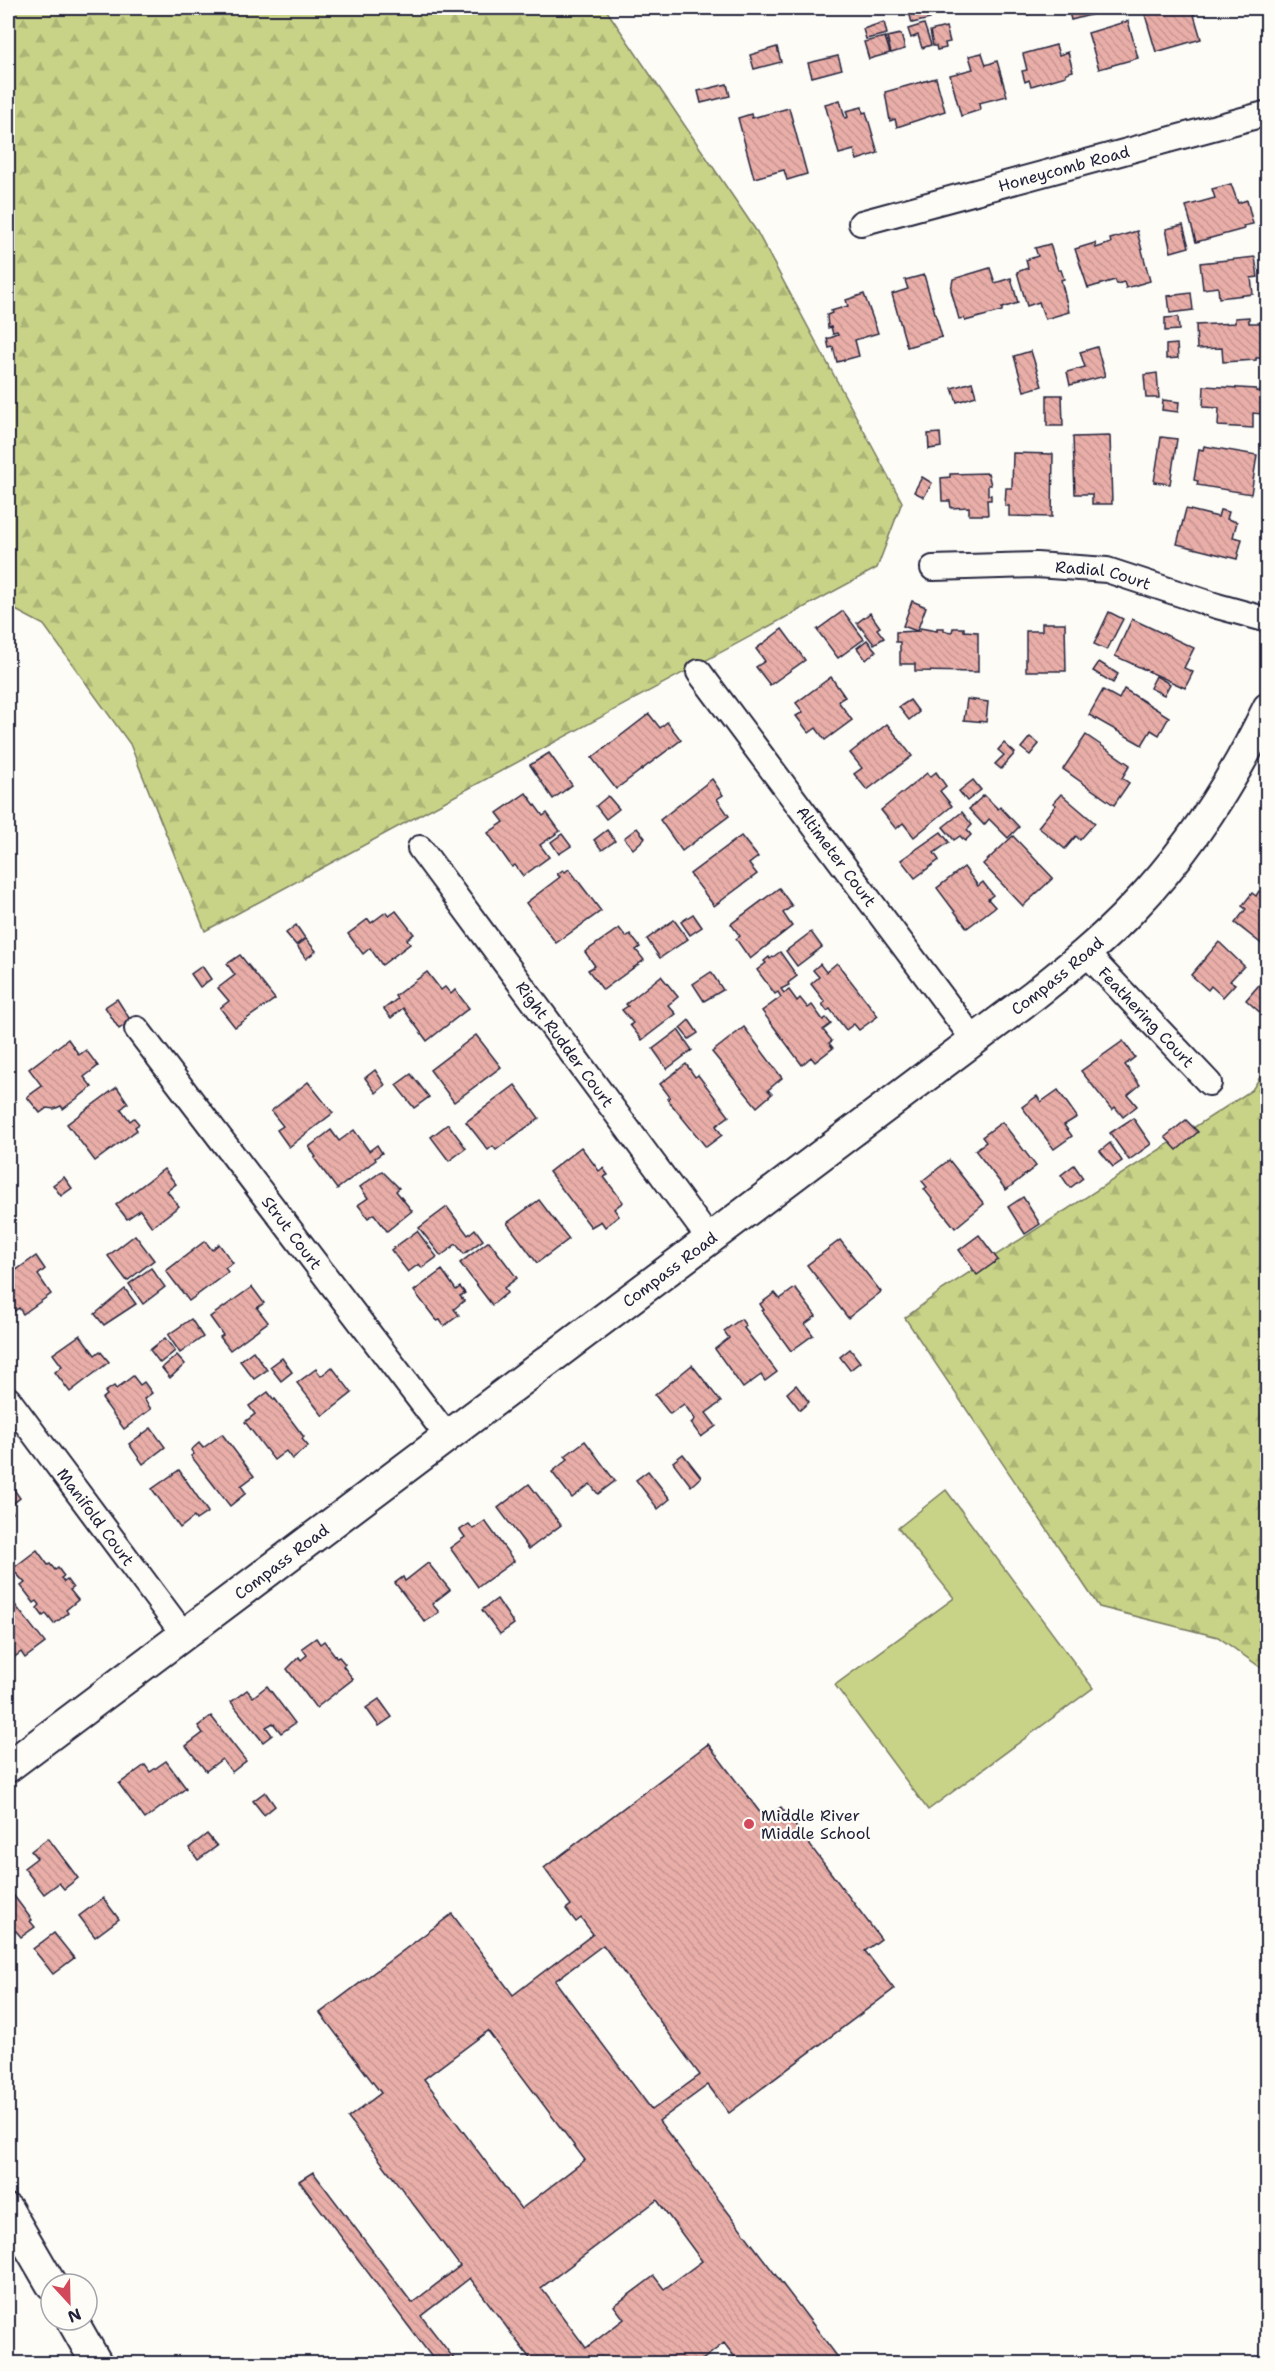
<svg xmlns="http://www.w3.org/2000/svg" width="1275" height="2371" viewBox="0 0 1275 2371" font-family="'Shantell Sans',sans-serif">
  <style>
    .forest { fill: url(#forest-firs); stroke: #757a61; stroke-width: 1.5 }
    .pitch { fill: #c8d387; stroke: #757a61; stroke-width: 1.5 }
    .building { fill: url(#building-back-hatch); stroke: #22223b; stroke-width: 1.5; fill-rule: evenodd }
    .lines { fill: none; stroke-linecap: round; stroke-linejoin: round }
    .minor-casing { stroke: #22223b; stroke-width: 28 }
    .tertiary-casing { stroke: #22223b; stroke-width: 34 }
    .minor { stroke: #fdfcf7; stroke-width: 24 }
    .tertiary { stroke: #fdfcf7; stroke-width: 30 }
    .poi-dot { fill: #d1495b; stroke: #fdfcf7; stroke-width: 2 }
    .labels { text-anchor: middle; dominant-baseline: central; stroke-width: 4.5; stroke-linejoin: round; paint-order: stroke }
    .street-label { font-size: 16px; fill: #22223b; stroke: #fdfcf7 }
    .poi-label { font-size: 16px; fill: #22223b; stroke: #fdfcf7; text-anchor: start }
  </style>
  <defs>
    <pattern id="forest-firs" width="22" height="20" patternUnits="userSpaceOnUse" patternTransform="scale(1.5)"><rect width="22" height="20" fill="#c8d387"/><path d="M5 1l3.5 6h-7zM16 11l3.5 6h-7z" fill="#acb575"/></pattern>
    <pattern id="building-back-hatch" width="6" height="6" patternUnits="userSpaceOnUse" patternTransform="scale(1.5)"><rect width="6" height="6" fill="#e9aea8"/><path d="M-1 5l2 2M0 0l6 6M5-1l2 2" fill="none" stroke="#c89592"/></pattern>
  </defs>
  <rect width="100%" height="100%" fill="#fdfcf7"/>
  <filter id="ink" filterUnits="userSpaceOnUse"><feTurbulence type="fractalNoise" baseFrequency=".0167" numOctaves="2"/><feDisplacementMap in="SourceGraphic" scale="12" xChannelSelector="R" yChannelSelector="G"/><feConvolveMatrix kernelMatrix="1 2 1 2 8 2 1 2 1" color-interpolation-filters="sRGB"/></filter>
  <g filter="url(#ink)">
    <g class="forest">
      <path d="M8,8H605L757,232L902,502L877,568L205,931L130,744L44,625L8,606Z"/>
      <path d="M1267,1066V1672L1218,1637L1099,1607L905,1318L942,1290L1252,1090Z"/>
    </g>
    <path class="pitch" d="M946,1490L1093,1688L928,1810L835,1685L954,1598L898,1528Z"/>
    <g class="building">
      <path d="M908,8H927L930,19L912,23Z"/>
      <path d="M1024,8H1054L1026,15Z"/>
      <path d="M1068,8H1096L1098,13L1071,20Z"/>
      <path d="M1143,8H1192L1201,39L1156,52Z"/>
      <path d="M1128,21L1138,58L1099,69L1088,33Z"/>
      <path d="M884,22L887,34L866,39L863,29Z"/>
      <path d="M924,24L931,45L922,48L918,35L911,38L908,29Z"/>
      <path d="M946,27L950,42L945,43L946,48L937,50L936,46H933L930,31Z"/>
      <path d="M901,34L905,49L891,53L887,37Z"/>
      <path d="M885,37L890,53L869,59L864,42Z"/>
      <path d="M1056,45L1059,55L1068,52L1073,71L1066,73V76L1031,86L1029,80L1025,82L1022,71L1027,70L1023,54Z"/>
      <path d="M777,47L781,62L754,69L750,55Z"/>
      <path d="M982,53L986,65L997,61L1007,96L979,103L980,110L961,116L950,75L973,69L969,56Z"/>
      <path d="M838,56L842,69L812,77L808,63Z"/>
      <path d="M936,78L945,111L897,127L895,119L890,121L885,92Z"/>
      <path d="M727,84L730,96L701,103L698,91Z"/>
      <path d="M840,100L845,118L848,117L846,111L862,107L863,113L866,112L878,153L857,160L854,150L839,154L825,104Z"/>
      <path d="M789,108L807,174L787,180L784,170L754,178L738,118L751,114L752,118Z"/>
      <path d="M1231,184L1238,203L1247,200L1253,224L1243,226L1244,229L1196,242L1186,206L1215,198L1212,189Z"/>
      <path d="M1183,225L1189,247L1171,252L1166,229Z"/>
      <path d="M1137,231L1150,281L1126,288L1124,282L1117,284L1115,280L1088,288L1075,249L1095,243L1096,248L1111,243L1110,239Z"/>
      <path d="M1050,244L1058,270H1061L1064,279L1061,280L1069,312L1045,319L1039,302L1027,306L1017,272L1028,268L1026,260L1038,256L1035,248Z"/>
      <path d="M1255,257L1258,277L1251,278L1253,294L1219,298L1218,287L1203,289L1200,263Z"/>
      <path d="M990,268L995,283L1011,278L1018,303L1002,308V311L965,321L964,318L959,319L951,290L953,279Z"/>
      <path d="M924,275L942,337L907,347L892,294L908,289L905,280Z"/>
      <path d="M1191,293L1193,310L1170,313L1168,296Z"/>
      <path d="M864,294L878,333L855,340L859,356L837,362L833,347L829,348L827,339L838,335L837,333L833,334L831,327L828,328L827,315L832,313L831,311L848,306L846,300Z"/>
      <path d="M1178,317L1179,330L1165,331V318Z"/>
      <path d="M1249,317V323H1262L1263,358H1256V360L1223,362L1222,348L1197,349L1196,325L1235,323V318Z"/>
      <path d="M1177,344L1178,358L1166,359V345Z"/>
      <path d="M1097,347L1105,376L1070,385L1067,372L1085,367L1080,352Z"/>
      <path d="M1031,351L1042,386L1024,391L1014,356Z"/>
      <path d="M1157,373L1159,398H1146L1144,375Z"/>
      <path d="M972,382L976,396L957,402L952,388Z"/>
      <path d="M1204,386L1256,389V391L1263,392L1261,414L1253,413V428L1218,426L1219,408L1203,407Z"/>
      <path d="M1047,395H1062L1063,426H1047Z"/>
      <path d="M1163,400L1179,402L1178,412L1162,410Z"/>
      <path d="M940,433L941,447L929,449L928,434Z"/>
      <path d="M1110,436L1112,504H1092V494H1075L1073,437Z"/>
      <path d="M1161,437L1177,439L1170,484L1154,482Z"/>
      <path d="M1204,446L1257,455L1251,494L1197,485L1198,481L1194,480L1199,449L1203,450Z"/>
      <path d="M1013,453L1053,454L1052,517L1009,516V506H1005L1006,488H1012Z"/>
      <path d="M988,473L991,485H988V495H991V500H987L988,515H969V507L951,508L950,501H942L941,478L950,477V474Z"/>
      <path d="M922,477L932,483L924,497L914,492Z"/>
      <path d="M1186,509L1218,517L1220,510L1229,512L1227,519L1237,522L1233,537L1242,539L1237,559L1177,544Z"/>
      <path d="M912,601L926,607L917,631L903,626Z"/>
      <path d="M843,611L864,639L838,658L817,630Z"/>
      <path d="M1109,612L1123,619L1107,650L1094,644Z"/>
      <path d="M870,613L880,627L877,629L884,638L874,644L857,623Z"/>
      <path d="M1132,619L1194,648L1184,668L1193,672L1185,688L1115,656Z"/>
      <path d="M1042,623H1065L1066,671H1026V631H1042Z"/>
      <path d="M920,628L937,631V628H944V631L952,632L953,628H964V631L978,632V672L915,671V664H900V642H896V632L920,631Z"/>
      <path d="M782,629L805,660L770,685L756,667L765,661L756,649Z"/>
      <path d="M867,640L876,651L866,660L857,648Z"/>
      <path d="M1099,662L1118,674L1113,683L1093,671Z"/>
      <path d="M1156,676L1170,684L1164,695L1150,688Z"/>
      <path d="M831,677L845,697L838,701L852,720L825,740L816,728L809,733L796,716L803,712L796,703Z"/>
      <path d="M1124,689L1169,717L1159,735L1151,730L1142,745L1089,715L1103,690L1119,699Z"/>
      <path d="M967,699L988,702L986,722L964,720Z"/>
      <path d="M910,700L919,712L909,720L899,707Z"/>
      <path d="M649,714L660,728L667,722L681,740L616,789L592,758Z"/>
      <path d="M887,724L912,756L867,790L854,774L862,768L850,753Z"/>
      <path d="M1086,735L1130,765L1122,778L1129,783L1114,805L1063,769Z"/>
      <path d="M1030,737L1039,744L1030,755L1021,748Z"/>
      <path d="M1004,743L1015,753L1001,769L995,764L1004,755L998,750Z"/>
      <path d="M549,753L572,785L553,799L530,765Z"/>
      <path d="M936,772L946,786L940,791L952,806L914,837L903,823L896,829L881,810L927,773L930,777Z"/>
      <path d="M712,779L723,795L717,799L729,816L682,851L660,820Z"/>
      <path d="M973,780L981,790L967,801L959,791Z"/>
      <path d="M526,793L543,816L547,813L560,831L540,845L549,857L523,876L515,865L512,867L488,833L504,822L497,813Z"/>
      <path d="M1061,794L1095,823L1080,840L1076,836L1065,849L1038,827L1056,805L1053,803Z"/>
      <path d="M984,795L998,809L1000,807L1019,827L1008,838L989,819L984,825L969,809Z"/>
      <path d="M608,796L619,809L606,819L596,806Z"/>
      <path d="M962,812L972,825L967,830L971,835L965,841L960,836L954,840L943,827Z"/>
      <path d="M637,828L645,838L633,849L624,838Z"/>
      <path d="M607,830L615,841L602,850L594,840Z"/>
      <path d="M941,832L949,842L934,853L939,860L915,878L901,860Z"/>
      <path d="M562,834L571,846L559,854L551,842Z"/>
      <path d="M741,836L758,857L749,864L757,874L714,906L690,874Z"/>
      <path d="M1013,836L1053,878L1023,906L983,864Z"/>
      <path d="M964,867L978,886L983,882L993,895L988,899L995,907L967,928L937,888Z"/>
      <path d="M569,869L601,911L556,943L526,903L560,877L557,874L563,870L565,872Z"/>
      <path d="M779,888L792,906L783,913L792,926L750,959L736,939L740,936L731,924Z"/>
      <path d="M1259,891L1268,898V939L1263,945L1235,923L1246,909L1242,906L1252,893L1256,896Z"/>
      <path d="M396,911L414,934L407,939L410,944L382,965L370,948L363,954L348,934L368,919L371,923L386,912L389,916Z"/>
      <path d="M693,914L702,927L690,935L681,922Z"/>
      <path d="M674,920L688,939L660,958L647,939Z"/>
      <path d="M296,925L305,938L296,945L286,933Z"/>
      <path d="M619,928L626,937L630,934L640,947L636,950L644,960L603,990L588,970L595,966L585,952Z"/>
      <path d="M811,932L822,947L797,966L786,951Z"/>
      <path d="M306,939L316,951L306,959L297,946Z"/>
      <path d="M1219,942L1244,966L1230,981L1235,984L1223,997L1211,986L1208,990L1191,975Z"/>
      <path d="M780,952L797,976L788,983L789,985L781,989L784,993L789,990L797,1001L800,998L808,1008L812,1005L823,1020L826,1018L831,1024L823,1030L832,1041L829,1043L833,1048L815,1062L811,1057L802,1065L762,1011L781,997L778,992L775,994L757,970L766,963L764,961L769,957L770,959Z"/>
      <path d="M240,955L275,999L235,1027L220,1008L229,1001L218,988L235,975L227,964Z"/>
      <path d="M837,963L878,1016L859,1030L854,1024L846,1030L830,1009L827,1011L822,1004L825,1002L811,984L819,977L813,970L820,964L826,972Z"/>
      <path d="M202,966L211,979L200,987L191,974Z"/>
      <path d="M427,972L441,990L445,987L451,994L455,990L469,1008L427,1041L403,1008L391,1018L384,1009L397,999L395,996Z"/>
      <path d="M711,972L723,990L704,1001L693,984Z"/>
      <path d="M661,976L678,997L668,1005L676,1014L642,1040L630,1025L633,1023L622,1010L628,1006L626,1004Z"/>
      <path d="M1265,978L1268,980V1012L1264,1016L1246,1000Z"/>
      <path d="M117,999L131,1021L119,1029L105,1007Z"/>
      <path d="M689,1020L698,1033L689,1039L680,1028Z"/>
      <path d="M744,1027L782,1078L768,1090L772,1094L757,1107L712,1052Z"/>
      <path d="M678,1030L692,1050L667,1069L653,1049Z"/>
      <path d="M476,1035L501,1067L454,1102L430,1070Z"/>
      <path d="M68,1039L79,1055L86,1050L98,1066L84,1077L92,1087L63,1109L61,1106L54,1109L47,1108L40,1113L27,1097L42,1086L29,1069Z"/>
      <path d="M1123,1041L1135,1057L1125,1065L1140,1085L1128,1095L1137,1106L1123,1117L1115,1107L1112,1110L1081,1071Z"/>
      <path d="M686,1064L695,1077L698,1075L729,1116L716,1126L722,1135L706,1147L667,1099L670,1097L660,1084Z"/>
      <path d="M375,1070L385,1085L376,1093L365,1078Z"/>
      <path d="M411,1074L429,1097L414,1108L396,1085Z"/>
      <path d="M308,1082L333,1113L289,1147L277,1130L283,1126L271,1111Z"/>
      <path d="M515,1085L539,1118L496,1150L493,1146L488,1150L466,1122Z"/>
      <path d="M117,1087L128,1103L121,1109L130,1121L134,1118L139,1124L135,1127L137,1130L95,1161L67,1124Z"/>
      <path d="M1058,1090L1077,1117L1064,1125L1072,1136L1054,1149L1022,1107L1037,1096L1041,1102Z"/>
      <path d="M1133,1118L1151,1144L1129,1160L1110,1133Z"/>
      <path d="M1186,1120L1198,1132L1177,1150L1165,1137Z"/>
      <path d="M1002,1122L1036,1166L1006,1190L975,1150L986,1142L982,1137Z"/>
      <path d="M448,1124L466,1148L449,1161L431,1137Z"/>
      <path d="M331,1130L339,1141L354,1130L369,1151L377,1145L382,1153L375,1158L376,1160L337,1189L314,1158L316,1157L309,1147Z"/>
      <path d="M1110,1143L1122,1161L1113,1167L1100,1151Z"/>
      <path d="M581,1147L599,1171L603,1168L608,1175L604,1177L623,1202L614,1209L619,1216L605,1227L601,1221L591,1227L549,1172Z"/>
      <path d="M949,1160L984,1204L955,1228L924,1189L927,1187L922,1181Z"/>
      <path d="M1074,1165L1083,1178L1070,1188L1061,1175Z"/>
      <path d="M164,1169L176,1184L167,1191L179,1206L152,1227L140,1210L127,1219L116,1205Z"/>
      <path d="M382,1171L399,1188L396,1191L412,1211L387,1231L374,1214L368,1218L358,1205L368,1198L360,1187Z"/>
      <path d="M64,1177L72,1188L61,1196L53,1185Z"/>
      <path d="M1023,1197L1040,1224L1025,1234L1008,1207Z"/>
      <path d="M539,1200L569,1239L537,1263L507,1223Z"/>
      <path d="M447,1207L468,1235L475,1229L483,1240L464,1254L456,1244L441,1256L419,1228Z"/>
      <path d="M417,1231L437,1257L422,1268L419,1264L408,1272L391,1250Z"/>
      <path d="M135,1235L154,1260L127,1281L108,1256Z"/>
      <path d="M979,1235L998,1260L977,1275L959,1250Z"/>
      <path d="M840,1240L881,1292L848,1318L807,1265Z"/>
      <path d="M205,1241L212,1250L219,1244L233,1263L225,1268L228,1272L189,1301L166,1271Z"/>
      <path d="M489,1241L517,1278L504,1288L507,1293L492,1305L460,1263Z"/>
      <path d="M36,1256L45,1269L38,1275L51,1294L23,1314L19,1308L9,1314L8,1276Z"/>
      <path d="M151,1268L165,1287L143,1304L129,1284Z"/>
      <path d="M442,1270L456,1290L460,1287L465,1293L460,1296L464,1301L454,1309L459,1315L444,1326L440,1320L437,1321L414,1291Z"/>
      <path d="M252,1287L264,1303L257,1308L268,1322L230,1350L220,1337L223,1335L210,1317Z"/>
      <path d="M795,1288L816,1316L805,1324L813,1335L791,1351L762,1311L764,1310L760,1304L775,1293L780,1299Z"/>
      <path d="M125,1289L136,1304L104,1325L95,1314Z"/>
      <path d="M191,1319L203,1337L180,1353L168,1335Z"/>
      <path d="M741,1319L746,1326L744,1328L777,1372L765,1381L761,1375L743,1388L715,1349L729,1338L724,1331Z"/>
      <path d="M80,1335L95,1355L100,1351L109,1362L70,1392L55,1372L62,1366L53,1354Z"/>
      <path d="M165,1338L175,1351L160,1363L150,1350Z"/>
      <path d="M850,1349L860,1362L850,1370L840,1357Z"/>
      <path d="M253,1351L267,1370L254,1379L240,1361Z"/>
      <path d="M177,1355L185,1364L170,1378L162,1368Z"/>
      <path d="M282,1358L292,1372L281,1381L270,1367Z"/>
      <path d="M692,1365L721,1402L706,1413L716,1426L701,1437L691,1423L695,1419L684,1404L670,1414L655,1395Z"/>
      <path d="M332,1367L352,1393L323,1416L297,1383L316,1369L321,1376Z"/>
      <path d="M133,1376L140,1385L144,1382L152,1393L144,1399L151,1409L124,1429L102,1399L107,1395L105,1392L114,1386L116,1389Z"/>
      <path d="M796,1385L809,1402L800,1410L787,1393Z"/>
      <path d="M268,1392L274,1400L275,1399L304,1437L302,1439L308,1446L292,1459L286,1451L274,1460L245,1422L255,1414L249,1406Z"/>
      <path d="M151,1428L165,1447L143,1464L129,1444Z"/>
      <path d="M222,1434L254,1476L241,1486L246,1493L230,1506L191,1456L194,1454L191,1450L199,1443L203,1448Z"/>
      <path d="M585,1441L615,1481L598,1494L590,1484L572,1498L552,1472L568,1459L565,1456Z"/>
      <path d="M683,1454L701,1477L691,1486L673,1462Z"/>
      <path d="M179,1470L208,1512L196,1520L194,1517L180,1528L152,1489Z"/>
      <path d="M648,1471L670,1499L658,1509L636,1480Z"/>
      <path d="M8,1481L20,1498L9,1507L13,1513L8,1518Z"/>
      <path d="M529,1484L561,1525L529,1549L498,1508Z"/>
      <path d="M485,1521L514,1561L478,1587L450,1548L465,1537L460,1530L469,1524L473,1529Z"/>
      <path d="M37,1550L48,1565L50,1564L55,1570L58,1568L64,1576L61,1578L64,1582L67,1580L73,1588L70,1590L78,1600L66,1610L68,1613L54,1624L46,1614L43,1616L37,1608L40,1605L37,1601L34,1603L21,1586L25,1583L12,1569Z"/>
      <path d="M428,1563L450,1590L432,1604L439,1612L425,1622L395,1583L403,1577L405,1581Z"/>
      <path d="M8,1596L45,1643L25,1658L21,1652L11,1660L8,1656Z"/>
      <path d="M497,1599L514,1624L500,1634L482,1610Z"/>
      <path d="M316,1638L320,1644L324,1641L337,1658L339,1657L345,1664L343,1666L353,1679L316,1708L287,1669L299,1657L301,1660L307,1655L302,1648Z"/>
      <path d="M267,1686L295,1723L281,1733L273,1723L266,1727L272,1735L263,1742L231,1702L247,1690L253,1697Z"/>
      <path d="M379,1699L392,1717L379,1726L366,1708Z"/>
      <path d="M211,1716L246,1761L232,1772L222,1759L206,1771L186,1746L203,1733L198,1726Z"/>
      <path d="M708,1744L765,1819L781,1807L881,1939L865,1951L894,1989L729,2113L708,2085L659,2121L843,2364H740L724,2343L697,2364H534L470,2278L421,2316L458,2364H437L299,2181L313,2172L412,2303L460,2266L348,2118L381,2093L320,2013L452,1914L513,1995L593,1934L581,1918L576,1922L566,1909L571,1905L544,1868ZM603,1945L700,2075L652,2110L555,1981ZM488,2031L585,2160L521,2209L424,2079ZM657,2200L702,2261L664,2289L654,2276L614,2306L624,2319L586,2348L541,2288Z"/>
      <path d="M166,1761L186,1788L145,1819L119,1784L145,1765L150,1772Z"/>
      <path d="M265,1792L275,1806L264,1815L253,1801Z"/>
      <path d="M207,1834L217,1846L198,1860L189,1848Z"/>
      <path d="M48,1838L78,1878L64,1889L59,1883L44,1894L24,1868L37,1858L31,1851Z"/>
      <path d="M8,1888L32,1920L30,1921L35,1927L21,1937L16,1931L8,1935Z"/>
      <path d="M103,1898L119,1919L95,1937L79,1916Z"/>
      <path d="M54,1933L74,1958L53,1974L33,1949Z"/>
    </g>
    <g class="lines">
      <defs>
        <g id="minor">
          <path id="s1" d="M861,223L1268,113"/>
          <path id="s2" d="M933,568L1036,565L1107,570L1217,606L1268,620"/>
          <path id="s3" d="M699,672L974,1040"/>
          <path id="s4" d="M420,848L710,1240"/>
          <path id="s5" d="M1086,953L1209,1083"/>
          <path id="s6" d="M137,1029L448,1437"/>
          <path id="s7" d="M8,1399L184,1635"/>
        </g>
        <g id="tertiary">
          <path id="s8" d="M8,1767L1034,995C1068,968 1103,940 1133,908C1189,850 1233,781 1268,708"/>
          <path d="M8,2210L51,2284"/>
          <path d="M72,2320L97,2364"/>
        </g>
      </defs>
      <use href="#minor" class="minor-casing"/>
      <use href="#tertiary" class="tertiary-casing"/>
      <use href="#minor" class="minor"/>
      <use href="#tertiary" class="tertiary"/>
    </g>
  </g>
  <circle class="poi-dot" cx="749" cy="1824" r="6"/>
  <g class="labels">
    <g class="street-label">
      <text stroke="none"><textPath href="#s1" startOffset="210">Honeycomb Road</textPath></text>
      <text stroke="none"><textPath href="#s2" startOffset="171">Radial Court</textPath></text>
      <text stroke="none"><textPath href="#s3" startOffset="230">Altimeter Court</textPath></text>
      <text stroke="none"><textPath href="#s8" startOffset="1314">Compass Road</textPath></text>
      <text stroke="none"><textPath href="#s5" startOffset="88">Feathering Court</textPath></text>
      <text stroke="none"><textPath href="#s4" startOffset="244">Right Rudder Court</textPath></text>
      <text stroke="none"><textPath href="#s6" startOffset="256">Strut Court</textPath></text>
      <text stroke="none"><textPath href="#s8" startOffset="828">Compass Road</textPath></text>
      <text stroke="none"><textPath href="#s7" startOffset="147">Manifold Court</textPath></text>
      <text stroke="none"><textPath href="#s8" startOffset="342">Compass Road</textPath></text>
    </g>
    <g class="poi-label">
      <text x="761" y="1815">Middle River<tspan x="761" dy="18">Middle School</tspan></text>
    </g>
  </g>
  <rect width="1275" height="2371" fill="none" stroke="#fdfcf7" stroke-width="30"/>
  <rect x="15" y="15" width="1245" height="2341" fill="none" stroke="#22223b" stroke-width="2" filter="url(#ink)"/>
  <g transform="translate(69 2302) rotate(158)"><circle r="28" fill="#fdfcf7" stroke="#a5a5ac" stroke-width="1.5"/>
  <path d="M0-4.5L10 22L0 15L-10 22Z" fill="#d1495b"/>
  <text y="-9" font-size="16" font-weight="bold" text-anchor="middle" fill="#22223b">N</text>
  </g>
</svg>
